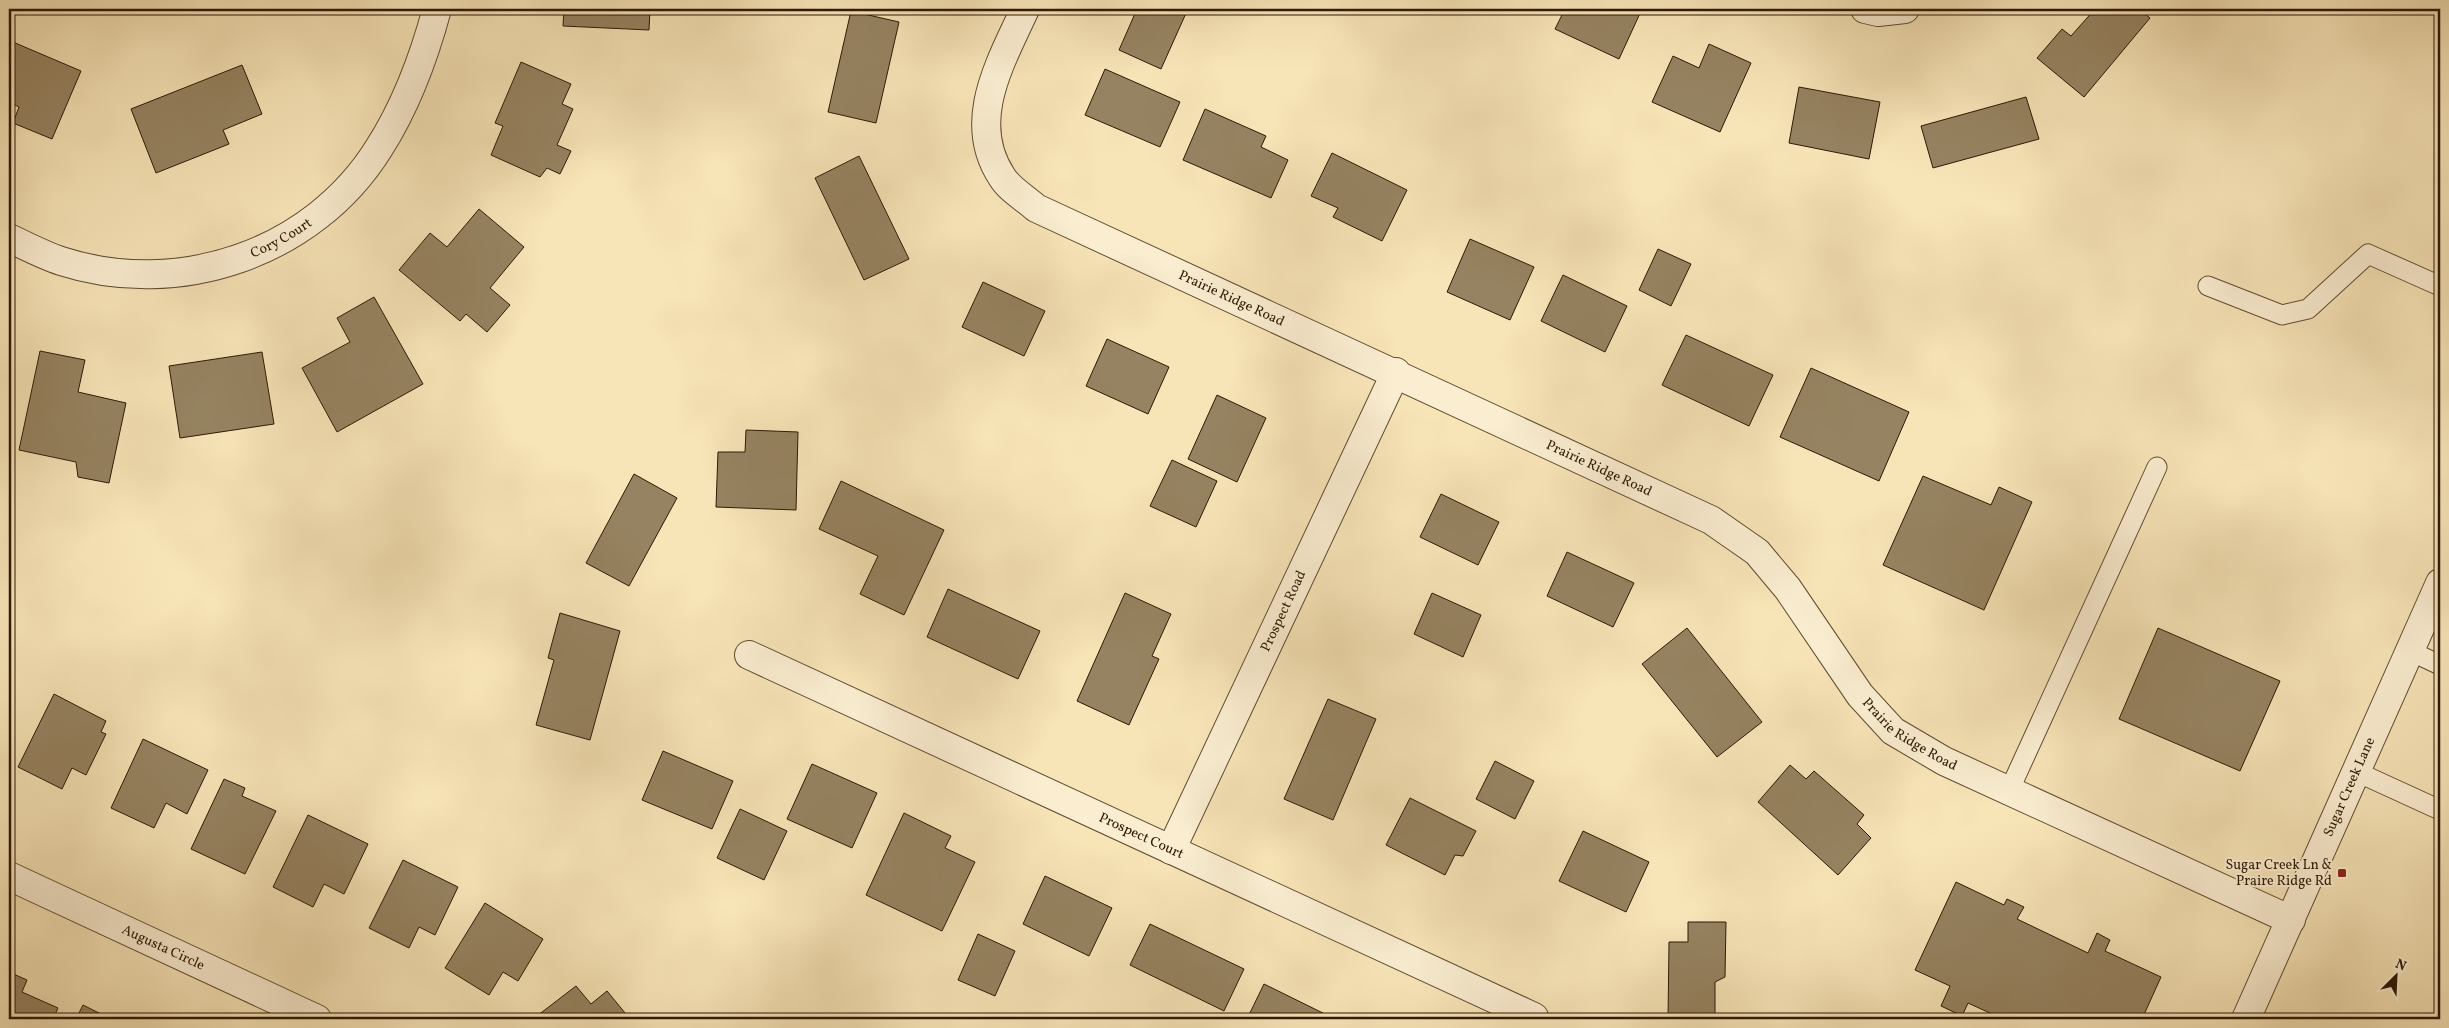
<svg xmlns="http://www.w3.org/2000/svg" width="2449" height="1028" viewBox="0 0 2449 1028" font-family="Vollkorn,serif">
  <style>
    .building { fill: #968361; stroke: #2d1904 }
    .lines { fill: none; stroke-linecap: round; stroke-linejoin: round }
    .lane-casing { stroke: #604c31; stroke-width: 21 }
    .street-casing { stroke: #604c31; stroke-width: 30 }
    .lane { stroke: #faedd0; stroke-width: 19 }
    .street { stroke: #faedd0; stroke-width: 28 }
    .poi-dot { fill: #8f2418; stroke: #faedd0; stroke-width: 2 }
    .labels { text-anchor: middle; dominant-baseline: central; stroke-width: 4; stroke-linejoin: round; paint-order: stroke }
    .street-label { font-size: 14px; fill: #2d1904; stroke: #faedd0 }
    .poi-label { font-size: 14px; fill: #2d1904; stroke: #faedd0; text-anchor: end }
  </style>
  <rect width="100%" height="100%" fill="#f7e4b7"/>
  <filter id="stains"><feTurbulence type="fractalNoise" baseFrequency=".004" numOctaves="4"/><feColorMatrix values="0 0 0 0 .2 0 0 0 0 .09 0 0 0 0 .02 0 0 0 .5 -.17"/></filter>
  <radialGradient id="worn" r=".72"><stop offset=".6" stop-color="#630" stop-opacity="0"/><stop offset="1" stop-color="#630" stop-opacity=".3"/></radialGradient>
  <g class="building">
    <path d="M564,9H650L649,30L563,26Z"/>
    <path d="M1137,9L1187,11L1161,69L1119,50Z"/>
    <path d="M1565,9H1642L1619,59L1555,29Z"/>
    <path d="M2095,9L2101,14L2105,9H2139L2150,18L2084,97L2037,58L2062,29L2071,36Z"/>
    <path d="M851,11L899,22L876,123L828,112Z"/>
    <path d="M13,42L81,71L52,139L13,123L19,107L9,102V52Z"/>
    <path d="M1709,44L1751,63L1720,132L1652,102L1673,56L1699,68Z"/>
    <path d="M521,62L571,84L562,104L573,109L557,145L571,151L560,174L547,168L540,177L491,155L503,126L495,123Z"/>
    <path d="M242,65L262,114L223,130L229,144L156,173L131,109Z"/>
    <path d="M1105,69L1180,102L1160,147L1085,115Z"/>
    <path d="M1799,87L1880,102L1869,159L1789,143Z"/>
    <path d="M2026,97L2039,139L1933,168L1921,126Z"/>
    <path d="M1205,109L1266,136L1261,147L1288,160L1271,198L1183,160Z"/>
    <path d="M1332,153L1407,190L1382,241L1333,217L1338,208L1311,196Z"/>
    <path d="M859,156L909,259L864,280L815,178Z"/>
    <path d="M479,209L524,247L490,288L510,305L487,332L466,314L460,321L399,270L430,233L447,247Z"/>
    <path d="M1470,239L1534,267L1510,320L1447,292Z"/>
    <path d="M1658,249L1691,264L1671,306L1639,290Z"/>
    <path d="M1563,275L1627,306L1605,352L1541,321Z"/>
    <path d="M983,282L1045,311L1024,356L962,327Z"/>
    <path d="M374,297L423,384L337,432L302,368L350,342L337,318Z"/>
    <path d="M1686,335L1773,375L1749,426L1662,385Z"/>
    <path d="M1107,339L1169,367L1148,414L1086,386Z"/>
    <path d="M40,351L85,360L78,392L126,403L109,483L78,477L76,462L19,450Z"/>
    <path d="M262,352L274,424L180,438L169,366Z"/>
    <path d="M1811,368L1909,412L1879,481L1780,437Z"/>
    <path d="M1217,395L1266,418L1237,482L1188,459Z"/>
    <path d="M746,430L798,432L796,510L716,507L718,452H745Z"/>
    <path d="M1172,460L1217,481L1196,527L1150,506Z"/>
    <path d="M634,474L677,498L629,586L586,563Z"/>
    <path d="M1923,476L1991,505L1999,487L2032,502L1984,610L1883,565Z"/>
    <path d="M841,481L944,530L904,615L860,594L878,556L819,529Z"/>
    <path d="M1441,494L1499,522L1478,565L1420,537Z"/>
    <path d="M1567,552L1634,583L1613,627L1547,596Z"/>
    <path d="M948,589L1040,631L1018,679L927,637Z"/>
    <path d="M1125,593L1171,614L1152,656L1159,659L1129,725L1077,701Z"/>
    <path d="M1432,593L1481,615L1463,657L1414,634Z"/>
    <path d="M560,613L620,631L590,740L536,725L554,660L548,658Z"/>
    <path d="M1687,628L1762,722L1717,757L1642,664Z"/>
    <path d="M2158,628L2280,681L2240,771L2119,719Z"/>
    <path d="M54,694L106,721L101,732L106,734L86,775L72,768L62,789L18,767Z"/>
    <path d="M1328,699L1376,719L1333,820L1284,799Z"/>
    <path d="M143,739L208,770L187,814L166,803L154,828L111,808Z"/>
    <path d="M663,751L733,781L712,829L642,800Z"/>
    <path d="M1495,761L1534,781L1515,819L1476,799Z"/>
    <path d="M812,764L877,793L852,848L787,819Z"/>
    <path d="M1790,765L1806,779L1814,771L1864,815L1857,824L1871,838L1838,875L1758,802Z"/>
    <path d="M224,779L245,788L242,796L276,811L245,874L191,849Z"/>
    <path d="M1410,798L1476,831L1463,856L1455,855L1445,875L1386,845Z"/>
    <path d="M740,809L787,831L764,880L717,858Z"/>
    <path d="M904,813L951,836L945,848L975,862L942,931L866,895Z"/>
    <path d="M308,815L368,844L344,894L324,884L313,907L273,887Z"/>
    <path d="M1583,831L1649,862L1626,912L1559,881Z"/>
    <path d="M403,860L458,887L435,935L419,927L409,948L369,928Z"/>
    <path d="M1045,876L1112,908L1089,956L1023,924Z"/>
    <path d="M1956,882L2004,905L2007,899L2024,907L2017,919L2088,953L2097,933L2110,940L2105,951L2161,977L2142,1019H2003L1968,1003L1962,1016L1941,1006L1950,986L1915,970Z"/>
    <path d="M485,903L543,939L518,981L503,972L489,995L445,968Z"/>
    <path d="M1688,922H1726L1725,977L1715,982V1019H1668L1669,942H1688Z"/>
    <path d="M1150,924L1244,969L1224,1011L1130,965Z"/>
    <path d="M978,934L1015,951L995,996L958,980Z"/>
    <path d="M9,972L27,980L22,992L58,1008L53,1019H9Z"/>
    <path d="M1264,984L1335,1019H1247Z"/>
    <path d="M576,986L591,1004L607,991L630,1019H533Z"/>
    <path d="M83,1005L111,1019H76Z"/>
  </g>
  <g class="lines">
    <defs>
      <g id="lane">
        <path d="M2208,286L2282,315L2308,309L2368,254L2440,286"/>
        <path d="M2410,651L2440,665"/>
        <path d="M2357,772L2440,810"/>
        <path d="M2009,791L2157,467"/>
      </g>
      <g id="street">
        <path id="s1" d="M1025,9C1001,62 965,121 1002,177C1009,189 1025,198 1036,208L1711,520L1757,552L1788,589L1860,695L1893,731L1944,761L2291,920"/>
        <path d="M1865,9L1878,12L1905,9"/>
        <path id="s2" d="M9,238C26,246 43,255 61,261C178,299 313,254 379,148C406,106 424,57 437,9"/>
        <path id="s3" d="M749,655L1534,1017"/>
        <path id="s4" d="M1171,850L1396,372"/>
        <path id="s5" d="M9,876L317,1019"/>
        <path id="s6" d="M2246,1019L2440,583"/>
      </g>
    </defs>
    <use href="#lane" class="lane-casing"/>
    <use href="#street" class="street-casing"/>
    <use href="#lane" class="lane"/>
    <use href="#street" class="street"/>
  </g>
  <rect class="poi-dot" x="2337" y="868" width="10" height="10" rx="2.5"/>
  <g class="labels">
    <g class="street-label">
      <text stroke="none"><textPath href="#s2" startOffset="285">Cory Court</textPath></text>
      <text stroke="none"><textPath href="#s1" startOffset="440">Prairie Ridge Road</textPath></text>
      <text stroke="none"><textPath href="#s1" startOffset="845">Prairie Ridge Road</textPath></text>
      <text stroke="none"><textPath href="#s4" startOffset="264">Prospect Road</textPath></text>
      <text stroke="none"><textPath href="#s1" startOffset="1265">Prairie Ridge Road</textPath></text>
      <text stroke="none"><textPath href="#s6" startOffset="254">Sugar Creek Lane</textPath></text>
      <text stroke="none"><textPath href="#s3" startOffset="432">Prospect Court</textPath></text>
      <text stroke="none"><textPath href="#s5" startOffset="170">Augusta Circle</textPath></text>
    </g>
    <g class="poi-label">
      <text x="2332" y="865">Sugar Creek Ln &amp;<tspan x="2332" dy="16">Praire Ridge Rd</tspan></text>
    </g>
  </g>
  <rect width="2449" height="1028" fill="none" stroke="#f7e4b7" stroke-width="30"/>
  <rect x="10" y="10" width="2429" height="1008" fill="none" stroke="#2d1904" stroke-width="2.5"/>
  <rect x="15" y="15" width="2419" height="998" fill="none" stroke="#2d1904"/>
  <g transform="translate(2396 976) rotate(24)" stroke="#faedd0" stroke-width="4" paint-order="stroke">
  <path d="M0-4L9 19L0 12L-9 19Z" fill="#2d1904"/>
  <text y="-8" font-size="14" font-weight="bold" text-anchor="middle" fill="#2d1904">N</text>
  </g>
  <rect width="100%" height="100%" filter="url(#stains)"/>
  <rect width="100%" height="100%" fill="url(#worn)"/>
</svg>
